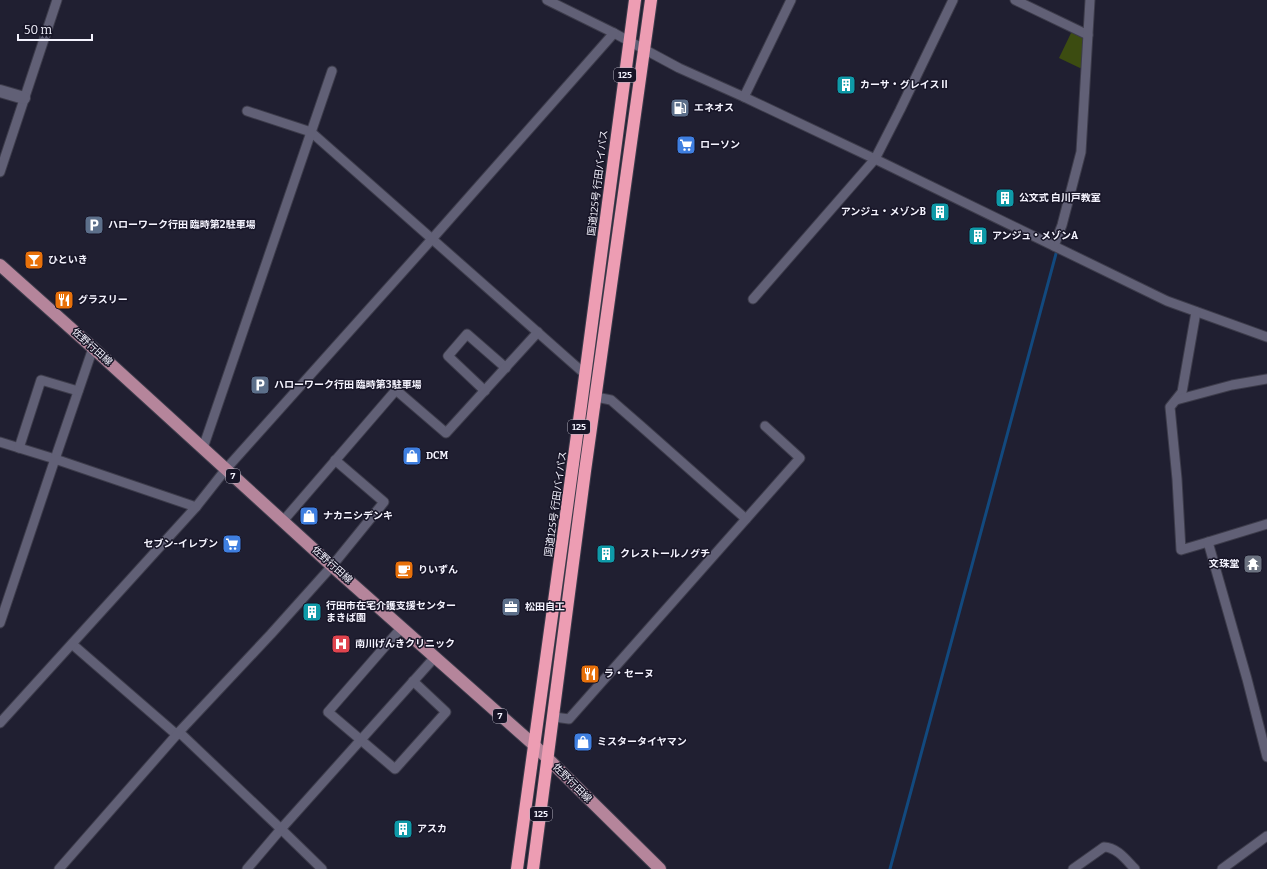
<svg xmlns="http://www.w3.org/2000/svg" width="1267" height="869" viewBox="0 0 1267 869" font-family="Bitter,'Noto Sans JP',serif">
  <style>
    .green { fill: #3c4c11 }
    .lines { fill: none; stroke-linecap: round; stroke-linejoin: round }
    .stream { stroke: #12497e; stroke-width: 3 }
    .street-casing { stroke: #3d3c4b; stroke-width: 11 }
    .secondary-casing { stroke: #3d3c4b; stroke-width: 14 }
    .primary-casing { stroke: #3d3c4b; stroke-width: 14 }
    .highway-casing { stroke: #3d3c4b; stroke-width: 14 }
    .street { stroke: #616076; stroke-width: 9 }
    .secondary { stroke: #616076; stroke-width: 12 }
    .primary { stroke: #b5859b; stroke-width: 12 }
    .highway { stroke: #ed9db3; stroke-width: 12 }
    .labels { text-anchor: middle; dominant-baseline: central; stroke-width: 3; stroke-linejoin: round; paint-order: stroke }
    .shield { fill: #171527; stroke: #b2b0be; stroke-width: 1 }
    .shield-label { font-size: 9px; font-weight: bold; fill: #f4f3fe }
    .poi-label { font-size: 10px; font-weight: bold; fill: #f4f3fe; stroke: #171527; text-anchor: start }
    .street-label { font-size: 10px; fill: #f4f3fe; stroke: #171527 }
  </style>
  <rect width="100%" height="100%" fill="#201f31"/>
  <path class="green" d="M1072,31L1085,37L1084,67L1080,68L1059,58Z"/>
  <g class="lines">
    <path class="stream" d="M890,869L1057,250"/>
    <defs>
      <g id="street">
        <path d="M547,0L614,33L679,68L744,97L875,159L1167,301L1267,337"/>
        <path d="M1015,0L1088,35"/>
        <path d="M744,97L791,0"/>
        <path d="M247,111L311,132L586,375"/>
        <path d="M0,172L57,0"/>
        <path d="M1054,246L1062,225L1081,152L1090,0"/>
        <path d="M753,299L875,159L900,110L953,0"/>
        <path d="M1196,312L1182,392L1170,407L1177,479L1181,550L1208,542"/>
        <path d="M485,391L448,356L467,334L506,368"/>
        <path d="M596,397L611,400L642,427L746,519"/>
        <path d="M1176,400L1232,385L1267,379"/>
        <path d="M0,442L55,459L93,348"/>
        <path d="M19,448L41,380L78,391"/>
        <path d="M203,448L332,71"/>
        <path d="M283,521L396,390L446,433L538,332"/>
        <path d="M1267,524L1208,542L1247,679L1267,757"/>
        <path d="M0,623L55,459L196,507"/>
        <path d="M402,627L328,712L395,769L446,712L413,681"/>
        <path d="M72,644L177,735"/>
        <path d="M554,717L569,719L800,458L765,426"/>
        <path d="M0,723L196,507L226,469L432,239L614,33"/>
        <path d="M179,732L281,829L322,869"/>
        <path d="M59,869L179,732L271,634L332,566L384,502L335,460"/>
        <path d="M247,869L281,829L435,657"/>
        <path d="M1073,869L1104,847C1117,847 1127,861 1135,869"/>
        <path d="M1222,869L1267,836"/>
      </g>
      <path id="secondary" d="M0,91L24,98"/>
      <path id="primary" d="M0,265L93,348L332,566L534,745L660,869"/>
      <g id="highway">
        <path d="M517,869C537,715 560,561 581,406C600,271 616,135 635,0"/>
        <path d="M533,869L585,471L651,0"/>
      </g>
    </defs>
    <use href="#street" class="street-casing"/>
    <use href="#secondary" class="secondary-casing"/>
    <use href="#primary" class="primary-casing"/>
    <use href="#highway" class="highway-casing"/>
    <use href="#street" class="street"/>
    <use href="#secondary" class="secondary"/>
    <use href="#primary" class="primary"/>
    <use href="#highway" class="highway"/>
  </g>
  <defs>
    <symbol id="building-square" viewBox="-11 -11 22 22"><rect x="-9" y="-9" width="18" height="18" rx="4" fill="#0f9aa8" stroke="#171527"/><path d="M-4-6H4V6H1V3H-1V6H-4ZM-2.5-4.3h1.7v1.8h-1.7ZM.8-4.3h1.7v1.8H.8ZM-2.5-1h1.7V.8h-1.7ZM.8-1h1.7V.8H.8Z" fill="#fff"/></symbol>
    <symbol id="fuel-square" viewBox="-11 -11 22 22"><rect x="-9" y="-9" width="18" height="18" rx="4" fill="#5c6f8a" stroke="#171527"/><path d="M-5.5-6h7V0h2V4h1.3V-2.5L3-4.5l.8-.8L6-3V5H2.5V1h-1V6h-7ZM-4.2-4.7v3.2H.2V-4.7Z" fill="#fff"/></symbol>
    <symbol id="supermarket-square" viewBox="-11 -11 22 22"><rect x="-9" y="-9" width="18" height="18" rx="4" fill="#3f7fe0" stroke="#171527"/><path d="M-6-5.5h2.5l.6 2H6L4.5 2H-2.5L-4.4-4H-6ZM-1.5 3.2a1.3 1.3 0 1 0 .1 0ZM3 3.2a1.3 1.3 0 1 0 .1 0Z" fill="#fff"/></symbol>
    <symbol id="parking-square" viewBox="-11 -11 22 22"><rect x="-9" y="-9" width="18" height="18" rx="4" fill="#5c6f8a" stroke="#171527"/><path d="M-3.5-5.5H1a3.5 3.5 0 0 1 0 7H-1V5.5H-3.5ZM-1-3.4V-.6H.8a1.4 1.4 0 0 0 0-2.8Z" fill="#fff"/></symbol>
    <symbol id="bar-square" viewBox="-11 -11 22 22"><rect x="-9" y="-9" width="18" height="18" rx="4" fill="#e8710a" stroke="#171527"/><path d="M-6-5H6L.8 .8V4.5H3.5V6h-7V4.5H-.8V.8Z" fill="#fff"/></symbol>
    <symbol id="restaurant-square" viewBox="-11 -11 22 22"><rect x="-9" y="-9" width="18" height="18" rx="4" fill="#e8710a" stroke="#171527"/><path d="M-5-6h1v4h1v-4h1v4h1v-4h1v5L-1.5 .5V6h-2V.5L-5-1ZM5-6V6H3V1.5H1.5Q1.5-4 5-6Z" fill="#fff"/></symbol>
    <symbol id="shop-square" viewBox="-11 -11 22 22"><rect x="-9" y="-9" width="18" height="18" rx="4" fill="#3f7fe0" stroke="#171527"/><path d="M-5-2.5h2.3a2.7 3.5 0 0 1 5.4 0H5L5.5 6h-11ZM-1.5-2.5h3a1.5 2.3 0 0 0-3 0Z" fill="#fff"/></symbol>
    <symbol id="temple-square" viewBox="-11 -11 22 22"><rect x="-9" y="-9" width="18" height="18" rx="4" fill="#6b7280" stroke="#171527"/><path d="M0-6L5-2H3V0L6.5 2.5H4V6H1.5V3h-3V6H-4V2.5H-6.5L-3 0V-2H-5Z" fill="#fff"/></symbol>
    <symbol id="cafe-square" viewBox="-11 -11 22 22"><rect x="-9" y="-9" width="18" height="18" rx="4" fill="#e8710a" stroke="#171527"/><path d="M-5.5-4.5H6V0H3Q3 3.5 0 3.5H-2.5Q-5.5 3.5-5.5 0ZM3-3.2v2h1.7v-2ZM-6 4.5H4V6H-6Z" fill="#fff"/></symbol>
    <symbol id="office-square" viewBox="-11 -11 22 22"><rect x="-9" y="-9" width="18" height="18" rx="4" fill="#5c6f8a" stroke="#171527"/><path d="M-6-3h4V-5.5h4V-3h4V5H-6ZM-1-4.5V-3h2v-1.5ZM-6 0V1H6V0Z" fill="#fff"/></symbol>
    <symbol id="hospital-square" viewBox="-11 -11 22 22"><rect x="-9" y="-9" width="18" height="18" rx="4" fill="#e0444e" stroke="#171527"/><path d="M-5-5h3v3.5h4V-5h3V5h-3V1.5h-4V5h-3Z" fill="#fff"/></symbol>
  </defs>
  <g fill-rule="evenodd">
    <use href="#building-square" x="835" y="74" width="22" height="22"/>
    <use href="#fuel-square" x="669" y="97" width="22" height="22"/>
    <use href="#supermarket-square" x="675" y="134" width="22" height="22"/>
    <use href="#building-square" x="994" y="187" width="22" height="22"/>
    <use href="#building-square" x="929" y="201" width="22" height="22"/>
    <use href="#parking-square" x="83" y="214" width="22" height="22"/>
    <use href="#building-square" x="967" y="225" width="22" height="22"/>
    <use href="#bar-square" x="23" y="249" width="22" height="22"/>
    <use href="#restaurant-square" x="53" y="289" width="22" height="22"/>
    <use href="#parking-square" x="249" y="374" width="22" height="22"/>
    <use href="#shop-square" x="401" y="445" width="22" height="22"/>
    <use href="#shop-square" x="298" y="505" width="22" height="22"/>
    <use href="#supermarket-square" x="221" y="533" width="22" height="22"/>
    <use href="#building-square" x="595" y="543" width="22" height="22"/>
    <use href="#temple-square" x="1242" y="553" width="22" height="22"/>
    <use href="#cafe-square" x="393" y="559" width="22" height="22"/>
    <use href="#office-square" x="500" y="596" width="22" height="22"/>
    <use href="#building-square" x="301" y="601" width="22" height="22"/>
    <use href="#hospital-square" x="330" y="633" width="22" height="22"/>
    <use href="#restaurant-square" x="579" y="663" width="22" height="22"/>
    <use href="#shop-square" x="572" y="731" width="22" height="22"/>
    <use href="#building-square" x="392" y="818" width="22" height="22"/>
  </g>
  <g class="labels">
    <g class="shield">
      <rect x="614" y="68" width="22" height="14" rx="3"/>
      <rect x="568" y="420" width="22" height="14" rx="3"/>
      <rect x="226" y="469" width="14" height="14" rx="3"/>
      <rect x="493" y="709" width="14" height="14" rx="3"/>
      <rect x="530" y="807" width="22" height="14" rx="3"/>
    </g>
    <g class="shield-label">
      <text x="625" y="75">125</text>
      <text x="579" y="427">125</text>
      <text x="233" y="476">7</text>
      <text x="500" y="716">7</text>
      <text x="541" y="814">125</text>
    </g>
    <g class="poi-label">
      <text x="860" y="85">カーサ・グレイスⅡ</text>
      <text x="694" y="108">エネオス</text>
      <text x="700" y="145">ローソン</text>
      <text x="1019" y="198">公文式 白川戸教室</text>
      <text x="926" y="212" text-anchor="end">アンジュ・メゾンB</text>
      <text x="108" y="225">ハローワーク行田 臨時第2駐車場</text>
      <text x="992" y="236">アンジュ・メゾンA</text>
      <text x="48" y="260">ひといき</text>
      <text x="78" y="300">グラスリー</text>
      <text x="274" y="385">ハローワーク行田 臨時第3駐車場</text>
      <text x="426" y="456">DCM</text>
      <text x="323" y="516">ナカニシデンキ</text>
      <text x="218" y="544" text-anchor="end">セブン-イレブン</text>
      <text x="620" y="554">クレストールノグチ</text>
      <text x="1239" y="564" text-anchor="end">文珠堂</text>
      <text x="418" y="570">りいずん</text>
      <text x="326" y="606">行田市在宅介護支援センター<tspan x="326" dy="12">まきば園</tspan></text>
      <text x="525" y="607">松田自工</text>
      <text x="355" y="644">南川げんきクリニック</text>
      <text x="604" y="674">ラ・セーヌ</text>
      <text x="597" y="742">ミスタータイヤマン</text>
      <text x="417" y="829">アスカ</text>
    </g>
    <g class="street-label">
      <text transform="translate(598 183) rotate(-83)">国道125号 行田バイパス</text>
      <text transform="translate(92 347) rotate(42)">佐野行田線</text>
      <text transform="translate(556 504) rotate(-82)">国道125号 行田バイパス</text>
      <text transform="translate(332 565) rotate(42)">佐野行田線</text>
      <text transform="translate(572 783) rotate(45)">佐野行田線</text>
    </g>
  </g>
  <path d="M18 34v6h74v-6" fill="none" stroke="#f4f3fe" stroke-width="2"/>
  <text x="24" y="34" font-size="12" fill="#f4f3fe" stroke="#171527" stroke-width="3" paint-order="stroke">50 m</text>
</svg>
